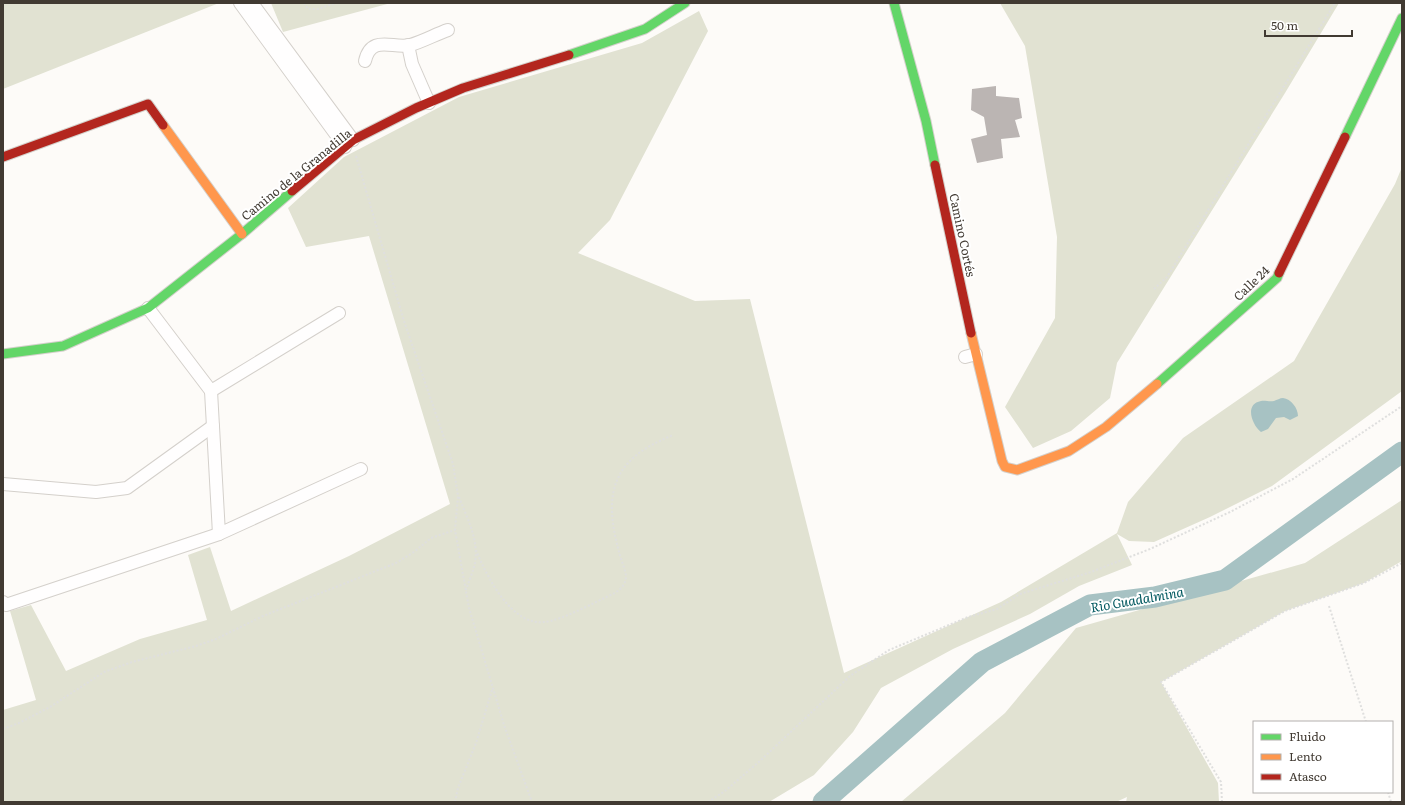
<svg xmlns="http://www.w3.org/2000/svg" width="1405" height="805" viewBox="0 0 1405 805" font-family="Literata,serif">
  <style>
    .green { fill: #e1e2d2 }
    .water { fill: #a7c2c3 }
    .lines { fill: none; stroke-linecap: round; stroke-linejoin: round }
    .river { stroke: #a7c2c3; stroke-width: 21 }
    .building { fill: #bbb5b3 }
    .street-casing { stroke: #d4d0cb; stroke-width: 14 }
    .fast-casing { stroke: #d4d0cb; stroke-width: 11 }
    .slow-casing { stroke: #d4d0cb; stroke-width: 11 }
    .jam-casing { stroke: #d4d0cb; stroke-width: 11 }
    .path { stroke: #dfdfde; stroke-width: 2; stroke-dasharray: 2 2; stroke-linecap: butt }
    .street { stroke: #fffefe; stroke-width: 12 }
    .fast { stroke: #63d668; stroke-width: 9 }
    .slow { stroke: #ff974d; stroke-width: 9 }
    .jam { stroke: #b3261e; stroke-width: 9 }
    .labels { text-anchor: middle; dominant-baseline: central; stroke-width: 4; stroke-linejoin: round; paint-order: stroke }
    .street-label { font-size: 12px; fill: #413a32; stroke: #fff }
    .water-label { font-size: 13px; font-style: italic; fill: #00585f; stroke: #fff }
  </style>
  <rect width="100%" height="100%" fill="#fdfbf8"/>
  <g class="green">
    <path d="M3,3H219L3,89Z"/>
    <path d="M271,3H391L283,32Z"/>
    <path d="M1000,3H1339L1285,93L1117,363L1110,398L1071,431L1033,448L1005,407L1055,318L1057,237L1025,46Z"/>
    <path d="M699,11L708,31L610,220L578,253L695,301L750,299L844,673L1001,602L1117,533L1128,502L1183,438L1294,361L1395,184L1402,167V391L1272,486L1210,517L1154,542L1129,541L1117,534L1132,565L1079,586L1030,614L953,649L881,688L853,732L814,775L769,802H3V710L36,700L10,611L31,605L66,671L140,639L207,620L188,555L210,547L231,611L349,556L450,504L369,236L306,247L288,208L344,157L459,97L642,43Z"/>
    <path d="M1402,500V561L1364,583L1285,611L1161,682L1218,783L1219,802H1126L1127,797L1116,802H901L1005,713L1076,628L1305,563Z"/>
  </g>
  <path class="water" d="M1283,398C1291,399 1298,408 1298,416L1290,420L1284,417L1276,418L1268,429L1261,432C1252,425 1244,404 1261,401C1265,400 1269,402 1274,401C1277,400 1280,398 1283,398Z"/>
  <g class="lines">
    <path class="river" d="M823,802L982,662L1090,605L1155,597L1225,580L1402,452"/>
  </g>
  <path class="building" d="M996,86V96L1019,98L1022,118L1015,120L1020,137L1001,139L1003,158L977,163L971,139L987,135L984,117L971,110L972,89Z"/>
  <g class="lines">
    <defs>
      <g id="street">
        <path d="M240,3L345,147"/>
        <path d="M252,3L353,140"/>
        <path d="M408,45L412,64L429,103"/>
        <path d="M365,61C371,34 393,49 410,45C422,42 436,34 448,30"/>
        <path d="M148,308L211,391L339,313"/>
        <path d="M965,357L976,354"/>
        <path d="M211,391L219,534L361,469"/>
        <path d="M3,484L96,492L127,488L213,426"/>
        <path d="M3,602L6,605L219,534"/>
      </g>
      <g id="fast">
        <path d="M894,3L926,121L935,165"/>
        <path d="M569,55L645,29L685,3"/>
        <path d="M1345,137L1402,18"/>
        <path d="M3,354L63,346L148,308L242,234L292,191"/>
        <path d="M1157,384L1277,278L1279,273"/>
      </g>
      <g id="slow">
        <path d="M163,125L242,234"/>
        <path d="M971,333L1002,461L1005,467L1017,470L1069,451L1106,427L1157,384"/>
      </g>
      <g id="jam">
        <path d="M3,157L148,104L163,125"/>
        <path d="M935,165L971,333"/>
        <path d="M292,191L353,140L416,108L463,88L569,55"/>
        <path d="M1279,273L1345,137"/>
      </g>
    </defs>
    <use href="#street" class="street-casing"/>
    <use href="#fast" class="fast-casing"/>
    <use href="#slow" class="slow-casing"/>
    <use href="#jam" class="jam-casing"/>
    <g class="path">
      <path d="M304,3L308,9H318L335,3"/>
      <path d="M356,156L404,321L453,464L458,496L455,530L469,608L504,725L532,802"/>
      <path d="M1154,289L1167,277L1335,3"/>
      <path d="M459,497C467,518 479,540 475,563C473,572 469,581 466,590"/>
      <path d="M476,550C486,575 511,626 544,622C561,621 597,601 615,593C621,589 626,584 626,576C625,568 621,560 619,552C611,522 605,487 629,462C641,449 657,442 673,435"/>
      <path d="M1329,606L1366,722"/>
      <path d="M3,729L19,723L50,707L104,672L132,662L196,646L216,639L263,616L396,563L414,552L431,538L455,530"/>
      <path d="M1388,792L1391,802"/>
      <path d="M455,802L458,788L476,743L492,690"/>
      <path d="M708,802L725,791L761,760L850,676L889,650L968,617L997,609L1020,594L1091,572L1150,549L1230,512L1293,479L1402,406"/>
      <path d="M1222,802L1221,782L1161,682L1285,611L1364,583L1402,563"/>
    </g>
    <use href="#street" class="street"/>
    <use href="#fast" class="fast"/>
    <use href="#slow" class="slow"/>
    <use href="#jam" class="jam"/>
  </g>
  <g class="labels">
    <g class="street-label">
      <text transform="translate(296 174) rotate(-39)">Camino de la Granadilla</text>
      <text transform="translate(963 235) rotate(78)">Camino Cortés</text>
      <text transform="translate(1251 283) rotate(-44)">Calle 24</text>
    </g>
    <g class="water-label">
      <text transform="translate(1137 599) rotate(-10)">Rio Guadalmina</text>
    </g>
  </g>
  <rect width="1405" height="805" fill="none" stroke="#413a32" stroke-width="8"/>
  <rect x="1253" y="721" width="140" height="72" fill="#ffffff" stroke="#b3b0ad"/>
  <rect x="1261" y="734" width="20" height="6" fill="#63d668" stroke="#b3b0ad"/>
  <text x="1289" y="741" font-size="12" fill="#413a32">Fluido</text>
  <rect x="1261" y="754" width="20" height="6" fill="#ff974d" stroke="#b3b0ad"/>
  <text x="1289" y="761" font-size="12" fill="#413a32">Lento</text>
  <rect x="1261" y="774" width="20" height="6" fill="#b3261e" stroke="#b3b0ad"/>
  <text x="1289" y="781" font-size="12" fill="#413a32">Atasco</text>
  <path d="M1265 30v6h87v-6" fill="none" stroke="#413a32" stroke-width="2"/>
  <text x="1271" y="30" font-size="12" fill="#413a32" stroke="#ffffff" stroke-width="3" paint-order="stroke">50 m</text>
</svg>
